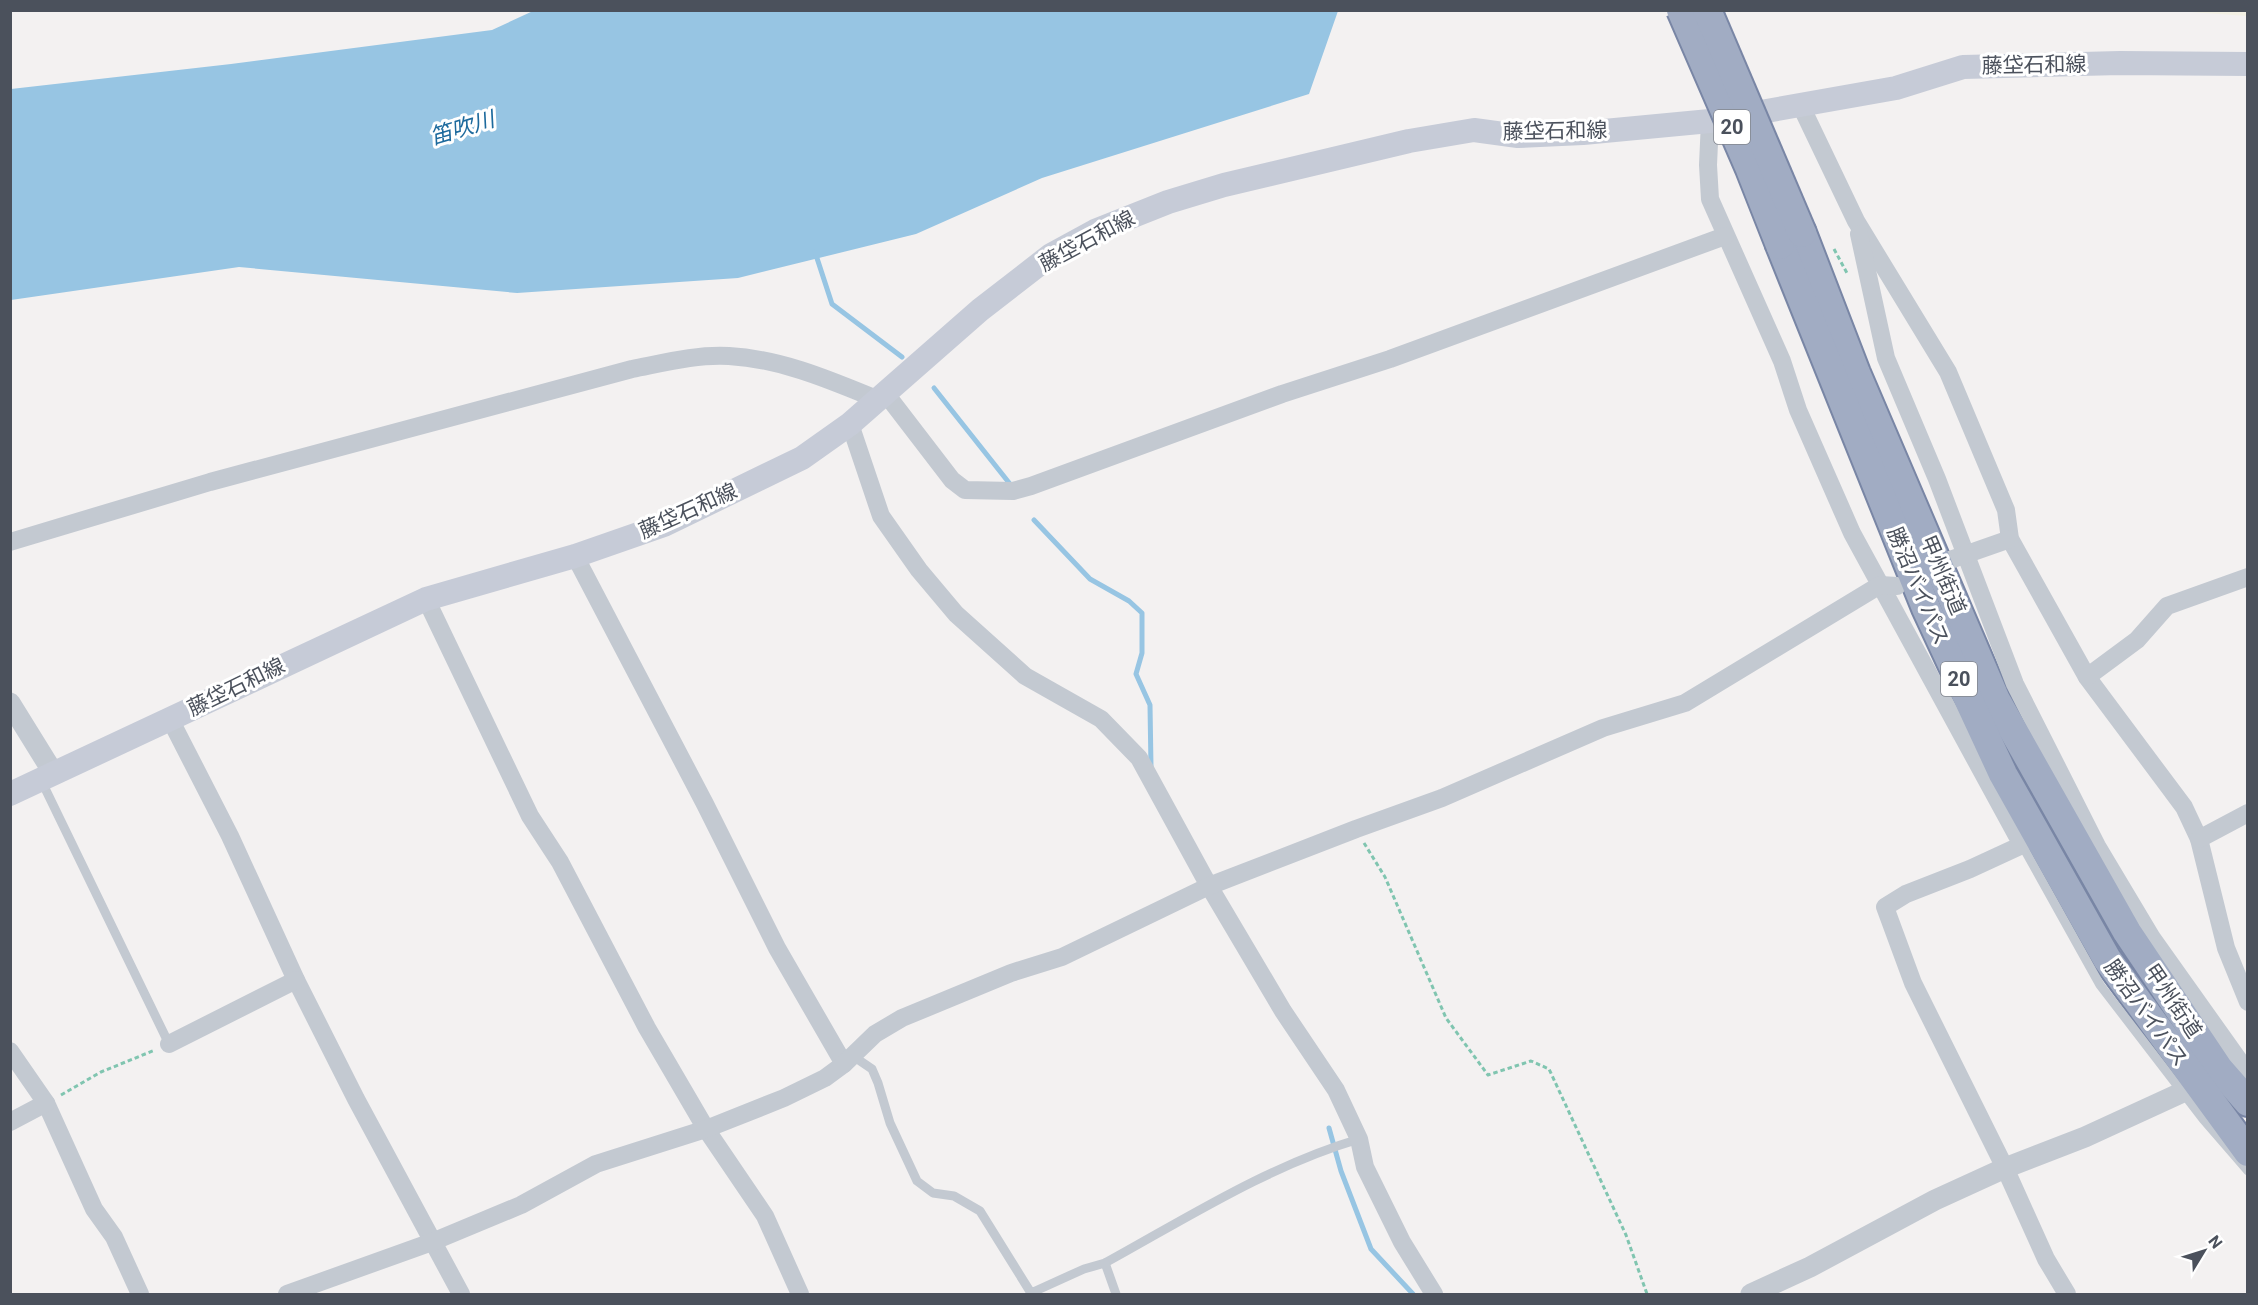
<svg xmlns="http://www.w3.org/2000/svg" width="2258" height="1305" viewBox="0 0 2258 1305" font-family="Roboto,'Noto Sans JP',sans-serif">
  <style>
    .sand { fill: #f2f0e4 }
    .water { fill: #97c5e3 }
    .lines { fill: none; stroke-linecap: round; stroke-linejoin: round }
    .stream { stroke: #97c5e3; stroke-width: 5 }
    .trunk-casing { stroke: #7986a5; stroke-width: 32 }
    .path { stroke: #80c5b0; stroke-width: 3; stroke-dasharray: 4.5 3; stroke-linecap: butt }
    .service { stroke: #c3c9d1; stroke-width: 9 }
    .minor { stroke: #c3c9d1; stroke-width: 18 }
    .tertiary { stroke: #c3c9d1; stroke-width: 21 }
    .secondary { stroke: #c6cbd7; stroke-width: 24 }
    .trunk { stroke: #a1acc3; stroke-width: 28 }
    .trunk-bridge-casing { stroke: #7986a5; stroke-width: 32; stroke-linecap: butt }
    .trunk-bridge { stroke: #a1acc3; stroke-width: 28 }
    .labels { text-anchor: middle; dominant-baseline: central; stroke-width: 6; stroke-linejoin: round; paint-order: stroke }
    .shield { fill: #fff; stroke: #81858d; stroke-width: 1.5 }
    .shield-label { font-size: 20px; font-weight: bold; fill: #4b515c }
    .street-label { font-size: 21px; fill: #4b515c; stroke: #fff }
    .water-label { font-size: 22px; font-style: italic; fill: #1d6a9d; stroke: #fff }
  </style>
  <rect width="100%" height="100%" fill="#f3f1f1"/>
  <path class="sand" d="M2176,11H2247V16Z"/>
  <path class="water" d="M533,11V10L1338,11L1309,94L1042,178L916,234L738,278L517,293L239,267L11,300V89L231,64L492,30Z"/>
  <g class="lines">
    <g class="stream">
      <path d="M815,252L832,304L902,357"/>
      <path d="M934,388L1010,484"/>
      <path d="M1034,520L1090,579L1129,601L1142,613V653L1136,674L1150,705L1151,767"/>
      <path d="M1329,1128L1341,1171L1371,1249L1413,1294"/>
    </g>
    <defs>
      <g id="trunk">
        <path d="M1802,233L1856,373L1996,700L2127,932L2219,1069L2248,1102"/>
        <path d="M1780,245L1926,608L2003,774L2107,959L2248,1152"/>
      </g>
    </defs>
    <use href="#trunk" class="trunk-casing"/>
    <g class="path">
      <path d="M1834,249L1848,275"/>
      <path d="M1364,843L1385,877L1446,1018L1488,1075L1531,1061L1549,1069L1626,1235L1647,1294"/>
      <path d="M61,1095L101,1072L155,1050"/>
    </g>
    <g class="service">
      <path d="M41,780L169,1044"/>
      <path d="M2022,845L2100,985L2203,1119L2248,1171"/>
      <path d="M853,1056L872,1069L878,1083L890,1123L917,1181L933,1193L954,1196L980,1211L1031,1293L1084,1269L1105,1263C1187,1218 1268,1166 1359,1139"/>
      <path d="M1105,1263L1116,1294"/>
    </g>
    <g class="minor">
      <path d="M1801,106L1856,221L1948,372L2006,510L2010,539L2087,677L2184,807L2199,839L2226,948L2248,1002"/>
      <path d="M1710,121L1708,165L1710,199L1782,361L1798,410L1852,533L2022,845L1970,869L1906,894L1885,907L1913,983L2005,1168L2046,1259L2067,1294"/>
      <path d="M1859,234L1886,358L1937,479L2015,684L2097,846L2152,938L2248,1073"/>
      <path d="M886,394L952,480L965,490L1013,491L1031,486L1282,394L1390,359L1725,236"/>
      <path d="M850,424L881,516L919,570L956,614L1025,676L1101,719L1139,758L1209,886L1283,1011L1336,1090L1359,1139L1365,1167L1402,1242L1434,1294"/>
      <path d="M10,542L210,482L632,369C663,363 697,354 729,356C782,359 830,380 879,400"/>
      <path d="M575,556L705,804L777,948L844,1064"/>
      <path d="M1950,560L2010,539"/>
      <path d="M426,599L530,816L560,862L647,1028L706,1129L765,1216L800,1294"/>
      <path d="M2087,677L2137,640L2167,606L2248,577"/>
      <path d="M170,719L230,836L296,980L356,1099L461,1294"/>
      <path d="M2199,839L2248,813"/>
      <path d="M169,1044L296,980"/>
      <path d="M10,1051L46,1103L94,1209L114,1237L140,1294"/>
      <path d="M10,1122L46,1103"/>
      <path d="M287,1294L432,1242L521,1205L596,1164L706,1129L784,1098L825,1078L844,1064L875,1034L902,1018L1011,973L1062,957L1209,886L1356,829L1442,798L1603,728L1685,703L1880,585L1897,586"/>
    </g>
    <g class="tertiary">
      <path d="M10,703L54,774"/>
      <path d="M1751,1294L1810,1267L1935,1200L2005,1168L2085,1137L2183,1092L2197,1084"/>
    </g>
    <path class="secondary" d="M10,794L426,599L575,556L664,525L802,458L850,424L980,310L1051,255L1095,231L1168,202L1224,185L1409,141L1474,130L1518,136L1583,133L1710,121L1896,88L1963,67L2120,63L2248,64"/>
    <use href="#trunk" class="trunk"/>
    <defs>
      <g id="trunk-bridge">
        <path d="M1681,10L1750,169L1780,245"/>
        <path d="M1707,10L1802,233"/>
      </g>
    </defs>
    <use href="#trunk-bridge" class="trunk-bridge-casing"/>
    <use href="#trunk-bridge" class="trunk-bridge"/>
  </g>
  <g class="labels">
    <g class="shield">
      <rect x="1714" y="110" width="36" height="34" rx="4.5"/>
      <rect x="1941" y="662" width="36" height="34" rx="4.5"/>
    </g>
    <g class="shield-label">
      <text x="1732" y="127">20</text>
      <text x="1959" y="679">20</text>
    </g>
    <g class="street-label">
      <text transform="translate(2034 65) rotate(-1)">藤垈石和線</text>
      <text transform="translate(1555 131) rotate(-1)">藤垈石和線</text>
      <text transform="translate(1087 241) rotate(-28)">藤垈石和線</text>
      <text transform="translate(688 511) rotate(-24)">藤垈石和線</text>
      <text transform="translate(1943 575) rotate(67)">甲州街道</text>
      <text transform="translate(1918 586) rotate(67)">勝沼バイパス</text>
      <text transform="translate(236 687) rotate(-26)">藤垈石和線</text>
      <text transform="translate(2173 1001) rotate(56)">甲州街道</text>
      <text transform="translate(2146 1013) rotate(54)">勝沼バイパス</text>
    </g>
    <g class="water-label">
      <text transform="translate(462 128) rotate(-17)">笛吹川</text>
    </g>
  </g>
  <rect width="2258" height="1305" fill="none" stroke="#4b515c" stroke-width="24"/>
  <g transform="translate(2204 1251) rotate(52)" stroke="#ffffff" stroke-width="4.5" paint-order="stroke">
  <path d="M0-4.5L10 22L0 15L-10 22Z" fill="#4b515c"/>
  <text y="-9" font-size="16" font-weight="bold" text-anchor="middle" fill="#4b515c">N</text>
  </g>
</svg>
